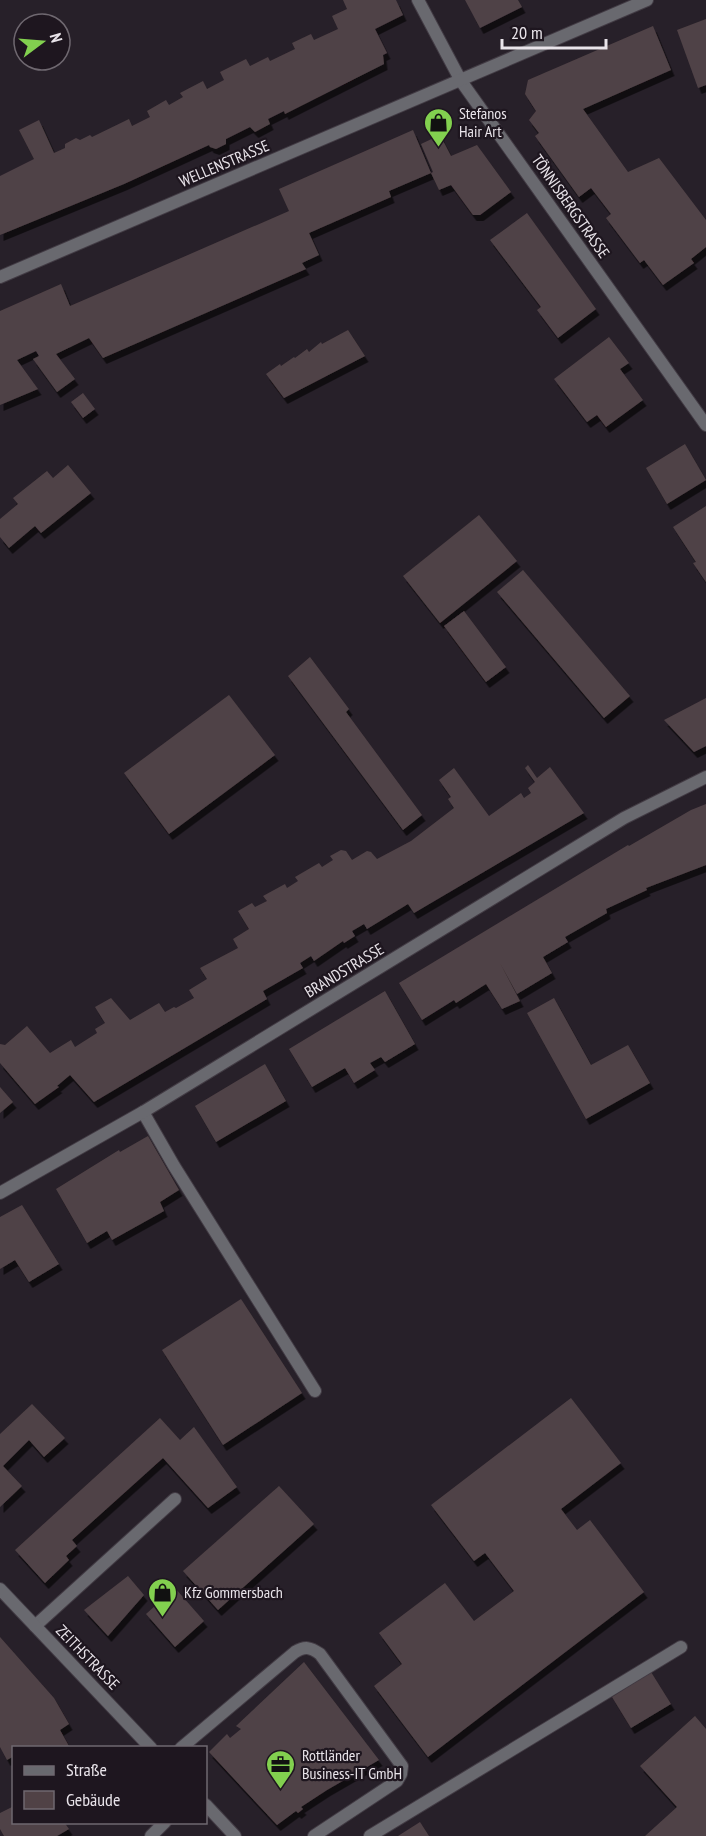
<svg xmlns="http://www.w3.org/2000/svg" width="706" height="1836" viewBox="0 0 706 1836" font-family="'PT Sans Narrow',sans-serif">
  <style>
    .building { fill: #504246; filter: url(#shadow) }
    .lines { fill: none; stroke-linecap: round; stroke-linejoin: round }
    .service-casing { stroke: #423b44; stroke-width: 14 }
    .minor-casing { stroke: #423b44; stroke-width: 14 }
    .tertiary-casing { stroke: #423b44; stroke-width: 14 }
    .service { stroke: #69696f; stroke-width: 12 }
    .minor { stroke: #69696f; stroke-width: 12 }
    .tertiary { stroke: #69696f; stroke-width: 12 }
    .labels { text-anchor: middle; dominant-baseline: central; stroke-width: 4.5; stroke-linejoin: round; paint-order: stroke }
    .poi-label { font-size: 16px; fill: #e9e4ea; stroke: #1e161f; text-anchor: start }
    .street-label { font-size: 16px; fill: #e9e4ea; stroke: #1e161f }
  </style>
  <defs>
    <filter id="shadow"><feDropShadow dx="3.5" dy="6" stdDeviation="0" flood-color="#0009"/></filter>
  </defs>
  <rect width="100%" height="100%" fill="#272029"/>
  <g class="building">
    <path d="M343,0H396L403,15L375,29L387,53L383,55L384,64L285,114L284,111L268,119L270,124L255,132L250,127L226,139V144L216,149L210,147L209,145L124,184L0,235V176L34,159L19,130L39,120L54,153L65,148V144L76,138L80,140L90,135L92,137L129,119L132,126L150,117L147,111L166,100L169,105L183,97L180,93L203,81L207,89L224,80L220,72L246,59L250,66L268,57L270,61L295,49L292,43L311,34L314,40L338,29L332,16L347,9Z"/>
    <path d="M465,0H518L522,7L480,28Z"/>
    <path d="M706,19V85L698,88L677,30Z"/>
    <path d="M653,26L671,70L583,109L628,172L659,158L706,220V247L691,259L694,263L663,285L644,260L640,263L606,218L611,214L591,188L579,197L535,136L539,133L529,120L536,111L525,94L528,80Z"/>
    <path d="M413,130L431,173L433,172L421,144L440,135L451,156L477,145L511,192L480,215H473L451,185L439,190L431,173L389,191L391,197L309,233L319,255L302,263L306,269L103,358L89,338L56,354L75,379L57,392L33,359L39,356L36,351L17,360L38,389L0,405V311L61,284L70,306L181,258L289,211L279,189Z"/>
    <path d="M527,213L596,309L558,338L537,310L541,307L490,240Z"/>
    <path d="M348,330L365,356L284,398L266,374L280,364L281,366L294,357L295,358L307,349L309,352L321,342L322,344Z"/>
    <path d="M609,337L629,363L620,369L643,400L606,427L597,415L587,422L554,379Z"/>
    <path d="M83,393L95,409L83,418L71,402Z"/>
    <path d="M685,444L706,480L667,504L646,468Z"/>
    <path d="M68,465L91,493L41,533L35,526L9,548L0,537V519L18,504L13,498L47,471L53,478Z"/>
    <path d="M706,506V582L693,563L696,562L673,527Z"/>
    <path d="M479,515L517,561L440,623L403,576Z"/>
    <path d="M523,570L630,696L604,718L497,592Z"/>
    <path d="M464,611L506,667L486,682L444,626Z"/>
    <path d="M310,657L349,709L346,712L422,815L403,830L288,676Z"/>
    <path d="M229,695L275,755L169,834L124,773Z"/>
    <path d="M706,698V746L694,752L664,720Z"/>
    <path d="M528,765L537,778L550,767L584,813L414,913L408,904L367,929L364,924L352,931L355,936L344,943L343,941L314,961L311,956L300,963L303,968L263,991L267,999L94,1102L70,1075L57,1086L59,1087L35,1104L0,1063V1044L5,1045L27,1026L50,1053L71,1040L75,1047L97,1033L95,1029L105,1023L95,1007L111,998L130,1020L159,1003L165,1012L174,1007L176,1008L194,998L189,990L207,979L200,968L238,948L233,939L249,929L238,911L252,903L255,907L267,901L263,896L285,884L287,888L298,881L295,877L319,863L322,867L333,860L330,856L341,850L346,851L352,860L367,851L371,852L377,859L411,841L454,808L448,799L451,797L439,780L454,768L489,816L521,793L524,798L531,793L528,788L535,782L525,768Z"/>
    <path d="M706,804V865L646,888L647,890L606,909L607,913L565,937L568,942L543,957L552,973L517,994L500,963L520,1001L502,1009L486,984L456,1003L454,1000L422,1020L399,983L628,845L629,846L691,810Z"/>
    <path d="M385,991L415,1044L385,1062L381,1057L370,1063L375,1070L354,1083L345,1068L312,1087L289,1049Z"/>
    <path d="M554,998L591,1065L628,1045L650,1083L586,1119L527,1013Z"/>
    <path d="M265,1064L286,1101L216,1142L195,1106Z"/>
    <path d="M0,1087L13,1102L0,1113Z"/>
    <path d="M148,1136L179,1190L160,1202L164,1211L112,1240L107,1231L87,1243L56,1189L119,1150L120,1152Z"/>
    <path d="M22,1205L59,1264L29,1282L15,1260L0,1269V1217Z"/>
    <path d="M241,1299L302,1393L223,1445L162,1350Z"/>
    <path d="M571,1398L621,1463L561,1509L577,1530L590,1520L644,1592L428,1757L374,1686L402,1664L379,1633L445,1583L474,1621L514,1591L485,1553L474,1561L431,1505Z"/>
    <path d="M32,1404L65,1438L44,1457L29,1440L3,1466L22,1486L0,1507V1434Z"/>
    <path d="M160,1418L180,1440L194,1427L237,1487L208,1508L163,1458L72,1540L77,1546L66,1556L69,1560L45,1583L15,1550Z"/>
    <path d="M279,1486L314,1524L218,1610L183,1571Z"/>
    <path d="M128,1576L144,1595L108,1636L84,1610Z"/>
    <path d="M175,1588L204,1621L175,1647L146,1614Z"/>
    <path d="M0,1637L54,1698L69,1724L60,1730L70,1748H14V1756L7,1760L0,1747Z"/>
    <path d="M304,1662L379,1760L327,1790L301,1807L303,1809L298,1813L296,1811L277,1825L209,1752L227,1734L230,1738L241,1729L236,1726Z"/>
    <path d="M651,1672L671,1704L631,1728L612,1697Z"/>
    <path d="M695,1716L706,1729V1836H645L677,1807L640,1766Z"/>
    <path d="M14,1806V1822H64L69,1829L57,1836H4L0,1829V1813Z"/>
    <path d="M420,1822L429,1836H398Z"/>
  </g>
  <g class="lines">
    <defs>
      <g id="service">
        <path d="M143,1112L174,1166L315,1391"/>
        <path d="M35,1626L175,1499"/>
        <path d="M181,1748L295,1652C305,1646 310,1647 320,1654L402,1766L401,1774L397,1781L314,1836"/>
        <path d="M370,1836L681,1647"/>
      </g>
      <g id="minor">
        <path d="M418,0L461,81L706,425"/>
        <path d="M0,277L647,0"/>
        <path d="M0,1193L143,1112L624,818L706,777"/>
        <path d="M151,1836L165,1822"/>
      </g>
      <g id="tertiary">
        <path d="M0,1589L151,1748"/>
        <path d="M206,1805L235,1836"/>
      </g>
    </defs>
    <use href="#service" class="service-casing"/>
    <use href="#minor" class="minor-casing"/>
    <use href="#tertiary" class="tertiary-casing"/>
    <use href="#service" class="service"/>
    <use href="#minor" class="minor"/>
    <use href="#tertiary" class="tertiary"/>
  </g>
  <defs>
    <symbol id="shop-pin" viewBox="-11 -11 22 30"><path d="M0 17L-7.5 6A9.5 9.5 0 1 1 7.5 6Z" fill="#82d04f" stroke="#1e161f"/><path d="M-5-2.5h2.3a2.7 3.5 0 0 1 5.4 0H5L5.5 6h-11ZM-1.5-2.5h3a1.5 2.3 0 0 0-3 0Z" fill="#111"/></symbol>
    <symbol id="office-pin" viewBox="-11 -11 22 30"><path d="M0 17L-7.5 6A9.5 9.5 0 1 1 7.5 6Z" fill="#82d04f" stroke="#1e161f"/><path d="M-6-3h4V-5.5h4V-3h4V5H-6ZM-1-4.5V-3h2v-1.5ZM-6 0V1H6V0Z" fill="#111"/></symbol>
  </defs>
  <g fill-rule="evenodd">
    <use href="#shop-pin" x="422" y="106" width="33" height="45"/>
    <use href="#shop-pin" x="146" y="1576" width="33" height="45"/>
    <use href="#office-pin" x="264" y="1748" width="33" height="45"/>
  </g>
  <g class="labels">
    <g class="poi-label">
      <text x="459" y="113">Stefanos<tspan x="459" dy="18">Hair Art</tspan></text>
      <text x="184" y="1592">Kfz Gommersbach</text>
      <text x="302" y="1755">Rottländer<tspan x="302" dy="18">Business-IT GmbH</tspan></text>
    </g>
    <g class="street-label">
      <text transform="translate(224 163) rotate(-23)">WELLENSTRASSE</text>
      <text transform="translate(571 206) rotate(55)">TÖNNISBERGSTRASSE</text>
      <text transform="translate(344 970) rotate(-31)">BRANDSTRASSE</text>
      <text transform="translate(88 1657) rotate(46)">ZEITHSTRASSE</text>
    </g>
  </g>
  <rect x="12" y="1746" width="195" height="78" fill="#1e161f" stroke="#6f6870" stroke-width="1.5"/>
  <rect x="24" y="1766" width="30" height="9" fill="#69696f" stroke="#6f6870" stroke-width="1.5"/>
  <text x="66" y="1776" font-size="18" fill="#e9e4ea">Straße</text>
  <rect x="24" y="1791" width="30" height="18" fill="#504246" stroke="#6f6870" stroke-width="1.5"/>
  <text x="66" y="1806" font-size="18" fill="#e9e4ea">Gebäude</text>
  <g transform="translate(42 42) rotate(74)"><circle r="28" fill="#1e161f" stroke="#6f6870" stroke-width="1.5"/>
  <path d="M0-4.5L10 22L0 15L-10 22Z" fill="#82d04f"/>
  <text y="-9" font-size="16" font-weight="bold" text-anchor="middle" fill="#e9e4ea">N</text>
  </g>
  <path d="M502 39v9h104v-9" fill="none" stroke="#e9e4ea" stroke-width="3"/>
  <text x="511" y="39" font-size="18" fill="#e9e4ea" stroke="#1e161f" stroke-width="4.5" paint-order="stroke">20 m</text>
</svg>
